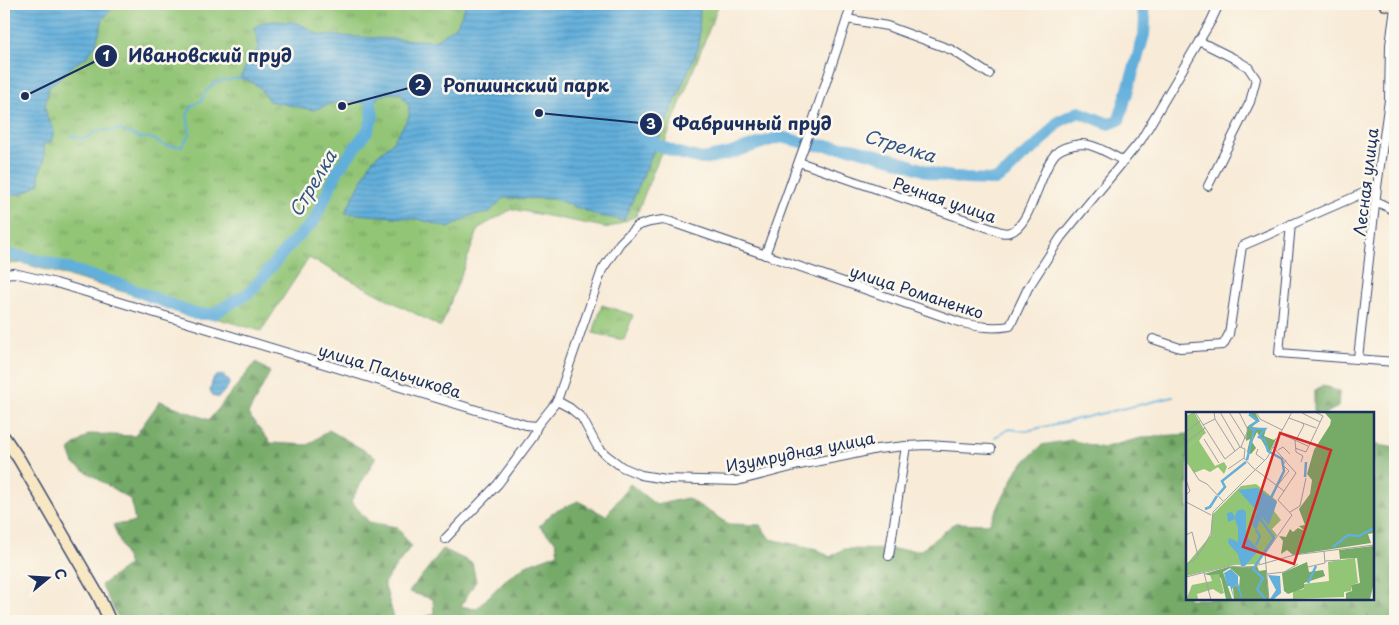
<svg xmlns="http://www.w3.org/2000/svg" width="1399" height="625" viewBox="0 0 1399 625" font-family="'Playpen Sans',sans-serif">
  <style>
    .grass { fill: url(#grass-tufts); stroke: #567a6a }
    .forest { fill: url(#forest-firs); stroke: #486c62 }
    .water { fill: url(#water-rules); stroke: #3e6f9c }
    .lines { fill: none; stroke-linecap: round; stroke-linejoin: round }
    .stream { stroke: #62afdb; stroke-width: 2 }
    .river { stroke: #62afdb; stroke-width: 12 }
    .street-casing { stroke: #3c4b70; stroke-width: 10 }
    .secondary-casing { stroke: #3c4b70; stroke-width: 14 }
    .street { stroke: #fff; stroke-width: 8 }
    .secondary { stroke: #f8e7c3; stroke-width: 11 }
    .labels { text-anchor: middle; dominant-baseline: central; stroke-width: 5; stroke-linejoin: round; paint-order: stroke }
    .street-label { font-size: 16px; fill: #1b2f5e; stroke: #fbf7ec }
    .water-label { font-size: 18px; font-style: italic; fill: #305584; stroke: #fbf7ec }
    .inset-river { fill: none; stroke: #62afdb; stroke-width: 2.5 }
    .inset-road { fill: none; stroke: #a0a0a7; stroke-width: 1 }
    .view { fill: #d62828; fill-opacity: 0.15; stroke: #d62828; stroke-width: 2.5 }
    .inset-edge { fill: none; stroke: #1b2f5e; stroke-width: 2.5 }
    .leader { fill: none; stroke: #1b2f5e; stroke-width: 2 }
    .callout-dot { fill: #1b2f5e; stroke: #fbf7ec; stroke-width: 2 }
    .mark-label { font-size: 15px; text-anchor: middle; font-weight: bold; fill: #fff }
    .callout-label { font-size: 18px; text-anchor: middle; font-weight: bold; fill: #1b2f5e; stroke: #fbf7ec; stroke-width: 5; stroke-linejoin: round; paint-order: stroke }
  </style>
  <defs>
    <pattern id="grass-tufts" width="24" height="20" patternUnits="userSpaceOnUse" patternTransform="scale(1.25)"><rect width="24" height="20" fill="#92c576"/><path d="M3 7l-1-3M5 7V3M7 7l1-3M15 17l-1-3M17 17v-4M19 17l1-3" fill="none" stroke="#76a064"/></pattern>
    <pattern id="forest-firs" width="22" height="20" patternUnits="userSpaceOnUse" patternTransform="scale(1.25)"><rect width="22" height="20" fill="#75aa67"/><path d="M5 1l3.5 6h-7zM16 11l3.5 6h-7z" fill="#5f8b58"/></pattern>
    <pattern id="water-rules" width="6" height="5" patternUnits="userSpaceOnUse" patternTransform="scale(1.25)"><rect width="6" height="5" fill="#62afdb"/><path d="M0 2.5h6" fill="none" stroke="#508fb5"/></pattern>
  </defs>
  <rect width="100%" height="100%" fill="#fbf7ec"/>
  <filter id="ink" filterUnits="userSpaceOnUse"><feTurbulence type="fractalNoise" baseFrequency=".02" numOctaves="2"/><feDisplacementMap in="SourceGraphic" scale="10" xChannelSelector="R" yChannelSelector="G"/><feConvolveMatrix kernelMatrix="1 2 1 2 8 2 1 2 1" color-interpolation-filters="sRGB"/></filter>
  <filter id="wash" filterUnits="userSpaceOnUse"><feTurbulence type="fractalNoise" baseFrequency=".0096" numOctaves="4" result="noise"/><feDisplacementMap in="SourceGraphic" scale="20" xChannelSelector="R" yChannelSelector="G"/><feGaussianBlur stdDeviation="1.12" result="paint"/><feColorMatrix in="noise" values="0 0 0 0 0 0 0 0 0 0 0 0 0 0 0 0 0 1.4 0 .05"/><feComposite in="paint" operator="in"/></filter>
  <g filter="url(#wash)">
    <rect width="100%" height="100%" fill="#f8ebd7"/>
    <g class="grass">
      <path d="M4,4H719L636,216L609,228L512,209L479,228L441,327L309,258L261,331L22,263L4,264Z"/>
      <path d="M602,305L633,315L624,340L593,333Z"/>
    </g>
    <g class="forest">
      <path d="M256,362L270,372L248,414L271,443L308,445L329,430L376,457L351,501L369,522L397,527L411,546L384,583L395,621H120L101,585L129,565L113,525L135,522L131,500L74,464L69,450L89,434L135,436L160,401L209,420Z"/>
      <path d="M1323,385L1339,392L1338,407L1324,414H1314V391Z"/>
      <path d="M1188,434V599H1373V444L1395,448V621H413L434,614L433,599L409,592L443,549L472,563L476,581L461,606L476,609L504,581L526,565L558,553L556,542L539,526L552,513L578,501L606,516L630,484L656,505L687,498L729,524L760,525L770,539L817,549L830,557L843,549L921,550L955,523L989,524L1019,467L1042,445L1071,440L1102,448L1145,437Z"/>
    </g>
    <g class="water">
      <path d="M4,4H116L103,19L96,44L87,57L75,64L49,87L45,106L47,117L54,130L51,142L43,144C46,155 45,163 39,172L40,183L24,193L4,196Z"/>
      <path d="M466,4H700L699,46L624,220L599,216L555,199L503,198L489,213L472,215L449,228L418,219L345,213L372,160L392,143L409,117V106L401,94L389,93L379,96L373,107L363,102L340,101L313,110L269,101C260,87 256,82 240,78C243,73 244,69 247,64C248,60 252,58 255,54C261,45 258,37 253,28L262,23L274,21L298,23L320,35L434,41L457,25Z"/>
      <path d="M221,375L224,376L230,382L227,388L219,397H214L210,391L213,379L216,376Z"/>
    </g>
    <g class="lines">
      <g class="stream">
        <path d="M71,135L83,139L98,131L121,130L140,138H151L166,146H182L190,134L187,115L192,106L202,100L206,91L216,82L240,78"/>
        <path d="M995,437L1009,429L1026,431L1173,397"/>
      </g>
      <g class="river">
        <path d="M642,139L678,153L702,159L728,154L780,137L815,145L852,148L896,160L934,174L965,179L995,180L1007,172L1022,157L1038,145L1058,122L1079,112L1109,124L1119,120L1144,35L1145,18L1140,4"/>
        <path d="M4,253L45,262L119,284L195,314H213L250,292L287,248L314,221L338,170L368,130L373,116L369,93"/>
      </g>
    </g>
  </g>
  <g filter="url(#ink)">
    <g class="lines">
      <defs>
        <g id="street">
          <path d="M847,19L887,26L952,50L989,74"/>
          <path d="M1199,41L1233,58L1248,67L1256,79L1250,102L1208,186"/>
          <path d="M799,162L995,230C1000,232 1005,234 1010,232C1031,227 1040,169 1056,153C1062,147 1073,145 1081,144C1095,144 1111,155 1124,161"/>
          <path d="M1376,201L1395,211"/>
          <path d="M1291,224L1279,353L1395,362"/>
          <path d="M765,255L809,133L852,4"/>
          <path d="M4,274L14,273L56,283L526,425L537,426L557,401L602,270L620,243L637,226L650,222L663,220L671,222L962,323C979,327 993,329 1010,326L1028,288L1061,237L1141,140L1211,21L1219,4"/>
          <path d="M1153,339L1180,348L1223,345L1229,334L1242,246L1377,187"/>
          <path d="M1358,358L1377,187L1389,100L1390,45L1395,8"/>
          <path d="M557,401L570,408L582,418L597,446L606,455L622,467L641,475L665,479L737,481L799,465L845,456L877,449L906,446L927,445L991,449"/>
          <path d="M445,539L498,484L533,437L537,426"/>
          <path d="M889,556L906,446"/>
        </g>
        <g id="secondary">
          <path d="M1385,4L1395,6"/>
          <path d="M4,437L19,459L98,595L110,621"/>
        </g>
      </defs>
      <use href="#street" class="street-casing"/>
      <use href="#secondary" class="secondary-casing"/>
      <use href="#street" class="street"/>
      <use href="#secondary" class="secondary"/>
    </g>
  </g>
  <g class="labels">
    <g class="street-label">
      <text transform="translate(1365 182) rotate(-83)">Лесная улица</text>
      <text transform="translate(945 199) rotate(19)">Речная улица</text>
      <text transform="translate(917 291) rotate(18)">улица Романенко</text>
      <text transform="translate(390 370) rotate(17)">улица Пальчикова</text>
      <text transform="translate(800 451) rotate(-11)">Изумрудная улица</text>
    </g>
    <g class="water-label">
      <text transform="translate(900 145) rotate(17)">Стрелка</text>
      <text transform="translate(312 183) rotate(-59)">Стрелка</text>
    </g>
  </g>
  <g transform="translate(1186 412)">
    <rect width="188" height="188" fill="#f8ebd7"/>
    <path d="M17,23L13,29L29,54L38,50L41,55L38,62L32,55L24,60L18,57L8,61L1,51L0,36ZM70,72L91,89L88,99L95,108L86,117L91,123L73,148L74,152L48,153L0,164V153L25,123L26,103L55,74ZM169,146L172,171L165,173V179L158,180V185L107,187V179L118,177V172L143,169L142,150Z" fill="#92c576"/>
    <path d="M62,0H69L73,8L66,15L80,17L78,24L88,28L91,25L83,41L71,20L66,30L70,36L65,42L61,40L64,27L60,29L61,15L70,9ZM138,0H187L188,121L182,122L185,131L107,143L101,138L95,142L97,129L93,124L100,125L104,117L107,120L112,116L119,119L113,114L119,113L113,97L124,82L126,68L121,62L128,38L144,13L145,8ZM187,134V175L184,187H160V181L166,179L165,173L174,171L171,146L154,147L153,138ZM121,150L123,160L137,158L139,164L118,171V176L102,182L98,179L96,161ZM71,154L73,159L80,158L83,187H48L47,176L49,173L53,176L54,165L44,156L37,160L46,187H40L35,166L18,162L42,155Z" fill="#75aa67"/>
    <path d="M8,0L20,21L0,36V4ZM33,162L38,181L35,182L27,177L11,182L12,187L0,188L6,173L26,169L24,163Z" fill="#92c576"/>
    <path d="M71,76L91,90L83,113L75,105L70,118L66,113L71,99L52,78ZM57,97L60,100V124L73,138L59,154H55L52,142L42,131L43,126L52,130V116L49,107L42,110L41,101L46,100L49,105L51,99ZM45,157L52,164V171L56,183V187L50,173L46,177L48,187L44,174H41L38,161ZM82,163L94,164L95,181L88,187H84L90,178Z" fill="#62afdb"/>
    <path class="inset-river" d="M66,0L64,3L72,9L64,14L65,17H79L73,25L79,28L82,39L96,47L98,59L84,88M61,48L68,18M119,65L120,50M32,83L39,75L36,69L60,50M19,97L24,95L31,84M73,105L88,126L67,157L77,166L71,177L80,188M70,118L74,124L70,133M147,135L162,123L173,124L188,116M122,171L130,154"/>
    <path class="inset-road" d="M9,0L39,47L54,35L59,37L58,46L66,55L98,79M34,0L54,35M43,0L60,27M53,0L62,18L55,35M70,0L74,7L96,18M116,1L134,10M103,6L130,16M29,7L49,39M17,13L29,7L28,0M0,20L14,9M95,22L122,34M18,27L33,51M109,28L110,40L117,44L115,50M110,28L118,13L115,10M0,30L19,16M109,36L120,40L137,4L129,0M72,37L70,42L78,48M92,38L97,35L104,42M6,57L13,68L21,72L37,89M42,57L58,46M0,68L4,79L0,83M91,74L103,59L97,53L100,48M0,90L25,103M104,100L114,94L120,66M0,123L6,120L12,144M139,149L155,148M0,152L9,147L17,136L25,121L27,100L81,46L106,0M122,155L139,151L138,139M18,161L25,188M81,162L98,160L112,152M0,165L44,154L62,156L108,143L188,133M83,188L79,142L106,103L92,88L110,61L87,35"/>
    <path class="view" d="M94,21L145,38L108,152L57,135Z"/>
    <rect width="188" height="188" class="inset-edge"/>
  </g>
  <path class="leader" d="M25 96L106 56M342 106L420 85M539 113L651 124"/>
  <g class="callout-dot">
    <circle cx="25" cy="96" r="5"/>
    <circle cx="342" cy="106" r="5"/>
    <circle cx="539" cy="113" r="5"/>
    <circle cx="106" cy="56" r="12"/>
    <circle cx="420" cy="85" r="12"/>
    <circle cx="651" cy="124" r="12"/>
  </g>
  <g class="mark-label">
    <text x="106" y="61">1</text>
    <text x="420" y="90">2</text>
    <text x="651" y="129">3</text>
  </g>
  <g class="callout-label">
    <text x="210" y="62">Ивановский пруд</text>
    <text x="526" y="92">Ропшинский парк</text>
    <text x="752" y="130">Фабричный пруд</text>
  </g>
  <rect width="1399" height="625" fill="none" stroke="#fbf7ec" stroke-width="20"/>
  <g transform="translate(48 578) rotate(72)" stroke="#fbf7ec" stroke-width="4" paint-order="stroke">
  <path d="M0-4L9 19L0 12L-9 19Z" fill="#1b2f5e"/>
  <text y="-8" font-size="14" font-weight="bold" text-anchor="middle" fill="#1b2f5e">С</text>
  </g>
</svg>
